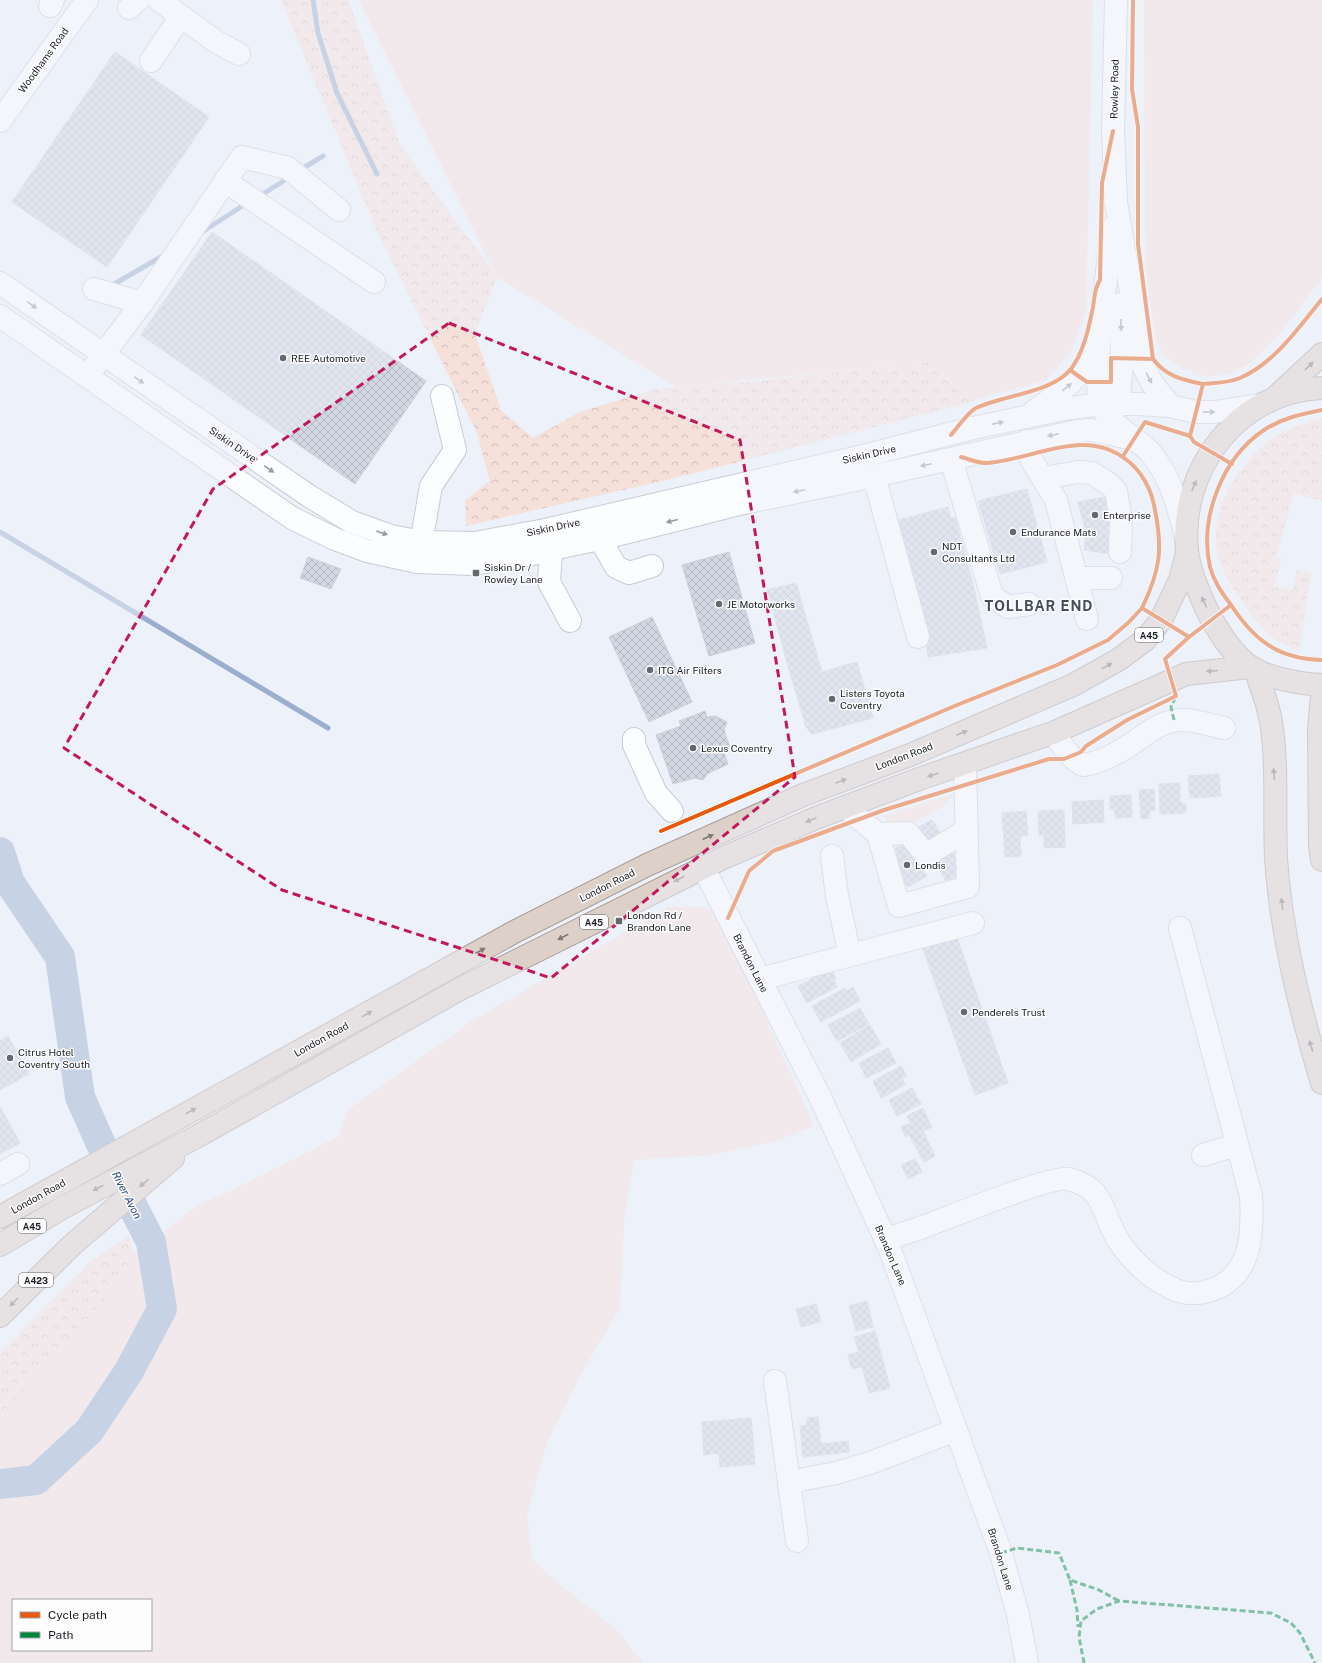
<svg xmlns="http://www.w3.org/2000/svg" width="1322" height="1663" viewBox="0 0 1322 1663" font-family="'Public Sans',sans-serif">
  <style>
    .green { fill: #f5e0da; fill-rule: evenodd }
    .forest { fill: url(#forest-crowns) }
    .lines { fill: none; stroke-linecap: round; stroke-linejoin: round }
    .stream { stroke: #9baecd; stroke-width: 5 }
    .river { stroke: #9baecd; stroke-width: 30 }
    .building { fill: url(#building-cross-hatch); stroke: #cdd0d7 }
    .minor-casing { stroke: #c8ccd3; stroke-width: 24 }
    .highway-casing { stroke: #ab9e9a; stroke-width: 24 }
    .minor { stroke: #fcfdfe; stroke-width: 22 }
    .highway { stroke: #ddd0c9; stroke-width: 22 }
    .quiet { stroke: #00873e; stroke-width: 3; stroke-dasharray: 6 3; stroke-linecap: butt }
    .cycleway-casing { stroke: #fdfdfd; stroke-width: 6 }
    .cycleway { stroke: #e8590c; stroke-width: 4 }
    .oneway { fill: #97999c }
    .oneway2 { fill: #7c7877 }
    .marked { fill: none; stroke: #c2185b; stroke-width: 3; stroke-dasharray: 8 5; stroke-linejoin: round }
    .poi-dot { fill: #64686f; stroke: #fdfdfd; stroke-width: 1.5 }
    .labels { text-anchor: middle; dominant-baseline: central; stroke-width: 3; stroke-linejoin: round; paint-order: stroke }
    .shield { fill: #fdfdfd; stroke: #5f6266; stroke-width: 1 }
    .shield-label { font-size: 9px; font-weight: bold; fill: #1b1f25 }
    .street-label { font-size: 10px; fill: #1b1f25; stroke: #fdfdfd }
    .poi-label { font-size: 10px; fill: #1b1f25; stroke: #fdfdfd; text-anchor: start }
    .water-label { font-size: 11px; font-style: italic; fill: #2a4b80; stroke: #fdfdfd }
    .district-label { font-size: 14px; font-weight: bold; letter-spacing: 1px; fill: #434c5a; stroke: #fdfdfd }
  </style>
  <defs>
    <pattern id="forest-crowns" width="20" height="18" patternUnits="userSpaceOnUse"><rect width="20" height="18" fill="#f5e0da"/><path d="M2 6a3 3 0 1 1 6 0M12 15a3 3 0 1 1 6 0" fill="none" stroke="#d1c0bb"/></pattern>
    <pattern id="building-cross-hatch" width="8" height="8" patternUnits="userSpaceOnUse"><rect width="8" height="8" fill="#d1d8e4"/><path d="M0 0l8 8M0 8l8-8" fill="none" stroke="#b3b9c3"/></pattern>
  </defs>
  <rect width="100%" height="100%" fill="#edf1f9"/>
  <g class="green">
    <path d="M359,0H1093L1086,312L1070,353L1046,380L974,400L933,362L676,387L497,277Z"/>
    <path d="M1144,0H1322V278L1278,336L1249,364L1227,374L1206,377L1182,368L1164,356L1155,336L1145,258Z"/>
    <path d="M953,794C950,807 915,822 903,826L888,822L884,816Z"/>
    <path d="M668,907H704L708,908L721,919L814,1126L779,1140L713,1155L634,1160L624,1223L620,1308L583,1370L547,1443L527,1514L532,1559L557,1582L616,1629L643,1663H0V1417L120,1283L133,1255L197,1206L253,1180L339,1136L348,1110L472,1021ZM13,1600H151V1650H13Z"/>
  </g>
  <g class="forest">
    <path d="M281,0H348L400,145L497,277L475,334L501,410L533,438L580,412L656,389L756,381L933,362L975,401L671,479L466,526L465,500L490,481L477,433L377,231Z"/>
    <path d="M1322,418V501L1294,493L1276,557L1281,559L1274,586L1293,590L1297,570L1311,573L1299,651C1269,640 1261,628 1243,603C1230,587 1218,564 1216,543C1214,500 1244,456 1279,434C1292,427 1308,422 1322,418Z"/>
    <path d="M129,1235L133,1255L120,1283L0,1417V1353L89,1263Z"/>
  </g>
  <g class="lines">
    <g class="stream">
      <path d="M313,0L318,33L337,93L377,174"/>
      <path d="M300,170L323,156"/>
      <path d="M258,197L290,177"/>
      <path d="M202,232L247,203"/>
      <path d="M109,287L166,254"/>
      <path d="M0,532L328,728"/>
    </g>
    <path class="river" d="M0,852L10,883L60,957L80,1097L100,1142L151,1242L162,1309L129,1371L89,1431L36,1480L0,1484"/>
  </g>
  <g class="building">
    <path d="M115,52L209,117L107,267L12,202Z"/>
    <path d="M212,232L426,381L355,484L141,335Z"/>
    <path d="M1027,489L1047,562L1000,574L978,501Z"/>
    <path d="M1105,497L1113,529L1111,554L1084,550L1086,532L1078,502Z"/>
    <path d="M948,507L951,518L955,517L973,584L987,648L928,657L924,621L895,521Z"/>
    <path d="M729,552L755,643L709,656L682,565Z"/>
    <path d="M308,557L341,569L331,589L300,578Z"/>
    <path d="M796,583L822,672L792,680L767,590Z"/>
    <path d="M652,617L692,702L649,722L609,637Z"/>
    <path d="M857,662L873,718L812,734L806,727L792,680Z"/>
    <path d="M705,711L707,717L715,716L727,722L724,730L730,747L723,750L728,764L707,774L703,780L695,778L673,784L656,735L681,726L679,721Z"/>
    <path d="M1219,774L1221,796L1190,798L1188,776Z"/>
    <path d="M1180,783V803H1186V813L1160,814L1159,784Z"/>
    <path d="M1154,789L1155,810L1149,811L1150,818L1141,819L1139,790Z"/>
    <path d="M1131,795L1132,817L1115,818V809H1110V796Z"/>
    <path d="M1103,800L1104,822L1073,824L1072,802Z"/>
    <path d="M1064,810L1065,847L1044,848V835H1039L1038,811Z"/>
    <path d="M1026,811L1028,836H1020L1021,856L1005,857L1002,813Z"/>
    <path d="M932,820L964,870L947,882L935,863L919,872L905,851L923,841L915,829Z"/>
    <path d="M905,842L927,876L908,887L886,855Z"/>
    <path d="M954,929L1008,1083L975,1095L920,941Z"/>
    <path d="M831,969L836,979L834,980L837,987L807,1003L798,986Z"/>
    <path d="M853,987L860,1001L821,1022L812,1006L845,988L847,991Z"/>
    <path d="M860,1008L869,1024L837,1041L828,1025Z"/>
    <path d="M870,1025L881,1044L851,1062L840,1043Z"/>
    <path d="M8,1036L29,1074L0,1090V1041Z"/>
    <path d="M888,1048L896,1063L866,1078L859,1063Z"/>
    <path d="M901,1066L907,1076L902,1078L905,1085L881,1098L873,1081Z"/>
    <path d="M912,1088L921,1104L897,1116L889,1100Z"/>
    <path d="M0,1107L20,1143L0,1154Z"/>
    <path d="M923,1108L932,1127L923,1131L935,1156L924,1162L909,1135L906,1137L901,1127L911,1123L907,1116Z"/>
    <path d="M915,1159L922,1172L908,1179L901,1165Z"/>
    <path d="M867,1301L873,1327L856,1331L849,1306Z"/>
    <path d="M816,1304L821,1322L801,1327L796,1309Z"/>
    <path d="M875,1331L883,1361L852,1369L848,1355L859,1352L854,1337Z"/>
    <path d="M883,1361L890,1388L869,1393L862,1366Z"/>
    <path d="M818,1417L821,1444L848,1441L849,1452L803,1457L800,1426L807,1425V1418Z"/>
    <path d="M751,1418L755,1464L720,1467L719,1453L704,1455L702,1422Z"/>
  </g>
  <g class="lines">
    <defs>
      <g id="minor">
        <path d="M159,0L215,41L239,54"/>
        <path d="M1116,0L1113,131L1116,202L1131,292L1139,358L1152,383L1170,406"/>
        <path d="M50,6L53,0"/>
        <path d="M129,8L138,0"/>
        <path d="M151,61L181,16"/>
        <path d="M0,121L87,0"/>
        <path d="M225,181L374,282"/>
        <path d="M1113,227C1107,274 1099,321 1098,369C1098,379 1097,395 1101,405C1110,425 1134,436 1149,451C1170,474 1178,507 1186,536"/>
        <path d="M0,283L309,496L352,522L391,536L422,542L475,543L545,530L859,457L973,428L1064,409L1101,404H1137L1170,406L1196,412H1215L1259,405"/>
        <path d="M94,289L142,303"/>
        <path d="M0,316L292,518L335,539L367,551L417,562L474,564L551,551L561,547L600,539L739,504L874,476L1077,431L1091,430L1133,439"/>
        <path d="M94,367L142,303L242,157L288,168L339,210"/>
        <path d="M1032,413C1064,389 1080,380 1098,344"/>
        <path d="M1110,414L1119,404L1122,358L1120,304"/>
        <path d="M1027,441L1032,461L1056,500L1087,619"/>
        <path d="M951,459L992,596L1008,607L1029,604"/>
        <path d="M874,476L918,637"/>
        <path d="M1043,478L1078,472L1092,473L1109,484L1116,491L1121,520L1120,552"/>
        <path d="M547,539L551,551L549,582L570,621"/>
        <path d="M600,539L616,567L629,573L652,566"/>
        <path d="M419,555L431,486L455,450L442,396"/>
        <path d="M1077,578H1111"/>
        <path d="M1055,732C1062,747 1069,757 1083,765C1100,763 1118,753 1133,743C1146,734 1157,724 1173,721C1189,717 1208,725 1224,728"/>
        <path d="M634,739V745L656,793L672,811"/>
        <path d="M845,807L878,834L899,906L968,887L965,764"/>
        <path d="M878,834L908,833L926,855L967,830"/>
        <path d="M832,856L837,896L850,955"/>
        <path d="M703,867L820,1097L889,1247L1001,1553L1018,1615L1027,1663"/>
        <path d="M760,979L973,923"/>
        <path d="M1203,1155L1236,1145"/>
        <path d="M0,1174L18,1164"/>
        <path d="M885,1240C900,1234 916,1230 931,1224C952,1216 1053,1175 1069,1179C1108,1189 1101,1216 1120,1243C1134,1264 1155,1282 1178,1291C1188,1294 1201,1294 1211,1290C1252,1277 1253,1233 1251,1196L1180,928"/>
        <path d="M775,1381L789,1482L836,1473L870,1463L956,1430"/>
        <path d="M789,1482L797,1541"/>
      </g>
      <g id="highway">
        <path d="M1322,388C1238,391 1179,469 1187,550C1189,570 1198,590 1206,608C1215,627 1233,656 1252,668C1268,678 1302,684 1322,685"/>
        <path d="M1277,396L1322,354"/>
        <path d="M1255,669C1261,687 1268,703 1271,722C1278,766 1274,813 1276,858C1281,934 1300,1010 1322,1083"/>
        <path d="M1322,696L1319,729L1320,845L1322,860"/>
        <path d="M0,1217L516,931L647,865L803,795L910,755L1073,685L1118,660L1145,640L1161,620L1180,580L1187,553"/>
        <path d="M0,1245L64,1207L198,1136L460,989L721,859L816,818L919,779L1055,732L1186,674L1250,667"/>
        <path d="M0,1316L72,1245L173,1158"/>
      </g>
    </defs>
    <use href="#minor" class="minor-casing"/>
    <use href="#highway" class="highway-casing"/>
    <use href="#minor" class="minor"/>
    <use href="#highway" class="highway"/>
    <g class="quiet">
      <path d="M1174,720L1171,707L1176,696"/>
      <path d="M1001,1553L1017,1548L1059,1553L1070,1580L1099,1590L1119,1601"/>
      <path d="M1070,1580L1077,1610L1078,1627"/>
      <path d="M1084,1663L1079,1637L1081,1621L1097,1609L1119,1601L1271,1613L1291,1623L1300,1633L1315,1663"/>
    </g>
    <defs>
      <g id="cycleway">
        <path d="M1133,0L1132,89L1138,127V244L1153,359C1166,376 1182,380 1203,384"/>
        <path d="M1070,370L1087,382H1111V358L1153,359"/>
        <path d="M951,435C958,427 967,413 976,408C1003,395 1052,393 1071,369C1083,353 1088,331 1092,312C1095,301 1093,290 1100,280L1102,183L1113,131"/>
        <path d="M1123,456L1145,422L1190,436"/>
        <path d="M961,457C969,459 980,464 988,463C1036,459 1085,426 1128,461C1141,471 1151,489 1154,505C1163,547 1161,569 1142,608L1189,637"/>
        <path d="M1232,464L1194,442L1190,436L1203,384C1216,383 1228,383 1240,378C1275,363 1299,327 1322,299"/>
        <path d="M1231,605C1254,640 1278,659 1322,660"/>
        <path d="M661,831L957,705L1057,665L1108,640L1128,623L1142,608"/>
        <path d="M728,918L749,871L773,851L884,810L1049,759H1064L1081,752L1086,746L1127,720L1176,696L1165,659L1189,637L1231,605C1222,593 1214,582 1210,567C1199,518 1222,458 1264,430C1282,418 1302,414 1322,410"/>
      </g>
    </defs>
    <use href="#cycleway" class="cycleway-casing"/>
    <use href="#cycleway" class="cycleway"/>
  </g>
  <defs><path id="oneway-solid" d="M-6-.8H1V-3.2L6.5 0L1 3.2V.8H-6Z"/></defs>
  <g class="oneway">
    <use href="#oneway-solid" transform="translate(32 305) rotate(35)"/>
    <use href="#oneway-solid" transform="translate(1121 325) rotate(88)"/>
    <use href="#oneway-solid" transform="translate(1149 378) rotate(62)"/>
    <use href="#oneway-solid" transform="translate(139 380) rotate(35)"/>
    <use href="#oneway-solid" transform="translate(1067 387) rotate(-39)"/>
    <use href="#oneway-solid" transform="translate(1209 412) rotate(1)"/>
    <use href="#oneway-solid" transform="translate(998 423) rotate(-11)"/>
    <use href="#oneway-solid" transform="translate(1053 435) rotate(168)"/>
    <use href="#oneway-solid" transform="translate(926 465) rotate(168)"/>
    <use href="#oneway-solid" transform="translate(269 469) rotate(34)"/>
    <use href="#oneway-solid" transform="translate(799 491) rotate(168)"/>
    <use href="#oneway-solid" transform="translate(672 521) rotate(166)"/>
    <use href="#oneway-solid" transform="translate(382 533) rotate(19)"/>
  </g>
  <g class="oneway2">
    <use href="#oneway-solid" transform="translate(1309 366) rotate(-43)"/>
    <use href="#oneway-solid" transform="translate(1194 486) rotate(-68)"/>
    <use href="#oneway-solid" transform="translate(1204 602) rotate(-115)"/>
    <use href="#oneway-solid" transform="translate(1107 666) rotate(-29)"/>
    <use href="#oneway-solid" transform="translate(1212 671) rotate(175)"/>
    <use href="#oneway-solid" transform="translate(962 733) rotate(-23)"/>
    <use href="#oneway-solid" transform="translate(1274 774) rotate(-94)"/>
    <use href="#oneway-solid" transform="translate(933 775) rotate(161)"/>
    <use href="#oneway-solid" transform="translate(841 781) rotate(-21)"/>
    <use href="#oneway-solid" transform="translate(811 820) rotate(157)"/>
    <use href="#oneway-solid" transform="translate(708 837) rotate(-24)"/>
    <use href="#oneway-solid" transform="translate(679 879) rotate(153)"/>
    <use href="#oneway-solid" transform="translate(1282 904) rotate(-97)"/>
    <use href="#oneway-solid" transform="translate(563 937) rotate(153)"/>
    <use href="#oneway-solid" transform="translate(480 951) rotate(-29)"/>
    <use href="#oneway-solid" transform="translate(367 1014) rotate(-29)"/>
    <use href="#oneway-solid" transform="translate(1311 1046) rotate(-107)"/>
    <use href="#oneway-solid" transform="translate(191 1111) rotate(-29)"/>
    <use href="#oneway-solid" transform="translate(144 1183) rotate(139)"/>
    <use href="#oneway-solid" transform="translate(98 1188) rotate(152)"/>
    <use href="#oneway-solid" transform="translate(14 1302) rotate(135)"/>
  </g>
  <path d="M0 0H1322V1663H0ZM449,323L740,440L795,777L551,978L282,890L64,748L213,489Z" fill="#edf1f9" fill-opacity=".55" fill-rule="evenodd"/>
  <path class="marked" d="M449,323L740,440L795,777L551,978L282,890L64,748L213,489Z"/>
  <g class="poi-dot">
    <circle cx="283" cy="358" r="4"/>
    <circle cx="1095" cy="515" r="4"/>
    <circle cx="1013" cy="532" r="4"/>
    <circle cx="934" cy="552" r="4"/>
    <rect x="472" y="569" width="8" height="8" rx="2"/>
    <circle cx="719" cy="604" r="4"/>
    <circle cx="650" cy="670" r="4"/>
    <circle cx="832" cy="699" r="4"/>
    <circle cx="693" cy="748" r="4"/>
    <circle cx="907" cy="865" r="4"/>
    <rect x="615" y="917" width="8" height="8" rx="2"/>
    <circle cx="964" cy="1012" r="4"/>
    <circle cx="10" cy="1058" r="4"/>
  </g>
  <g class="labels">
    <g class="shield">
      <rect x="1135" y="628" width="28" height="14" rx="3"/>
      <rect x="580" y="915" width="28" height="14" rx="3"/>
      <rect x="18" y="1219" width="28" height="14" rx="3"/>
      <rect x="19" y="1273" width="34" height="14" rx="3"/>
    </g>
    <g class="shield-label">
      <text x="1149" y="635">A45</text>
      <text x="594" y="922">A45</text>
      <text x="32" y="1226">A45</text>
      <text x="36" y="1280">A423</text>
    </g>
    <g class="street-label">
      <text transform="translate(43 60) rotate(-54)">Woodhams Road</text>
      <text transform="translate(1114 89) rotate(-89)">Rowley Road</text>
      <text transform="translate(233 444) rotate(34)">Siskin Drive</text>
      <text transform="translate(869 454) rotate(-13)">Siskin Drive</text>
      <text transform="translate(553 527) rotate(-12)">Siskin Drive</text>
      <text transform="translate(904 756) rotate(-21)">London Road</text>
      <text transform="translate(607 885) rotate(-27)">London Road</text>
      <text transform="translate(751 963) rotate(63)">Brandon Lane</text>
      <text transform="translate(321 1039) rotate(-29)">London Road</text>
      <text transform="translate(38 1196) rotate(-29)">London Road</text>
      <text transform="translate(891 1255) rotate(67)">Brandon Lane</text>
      <text transform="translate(1001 1559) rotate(73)">Brandon Lane</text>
    </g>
    <g class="poi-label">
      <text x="291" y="358">REE Automotive</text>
      <text x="1103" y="515">Enterprise</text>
      <text x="1021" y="532">Endurance Mats</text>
      <text x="942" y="546">NDT<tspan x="942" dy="12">Consultants Ltd</tspan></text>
      <text x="484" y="567">Siskin Dr /<tspan x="484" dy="12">Rowley Lane</tspan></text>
      <text x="727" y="604">JE Motorworks</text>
      <text x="658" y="670">ITG Air Filters</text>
      <text x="840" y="693">Listers Toyota<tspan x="840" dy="12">Coventry</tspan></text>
      <text x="701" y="748">Lexus Coventry</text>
      <text x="915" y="865">Londis</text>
      <text x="627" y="915">London Rd /<tspan x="627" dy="12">Brandon Lane</tspan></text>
      <text x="972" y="1012">Penderels Trust</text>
      <text x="18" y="1052">Citrus Hotel<tspan x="18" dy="12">Coventry South</tspan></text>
    </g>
    <g class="water-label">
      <text transform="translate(127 1195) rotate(63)">River Avon</text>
    </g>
    <g class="district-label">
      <text x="1039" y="606">TOLLBAR END</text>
    </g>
  </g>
  <rect x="12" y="1599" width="140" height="52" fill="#fdfdfd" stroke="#a3a4a7"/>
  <rect x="20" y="1612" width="20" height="6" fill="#e8590c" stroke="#a3a4a7"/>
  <text x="48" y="1619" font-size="12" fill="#1b1f25">Cycle path</text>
  <rect x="20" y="1632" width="20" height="6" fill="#00873e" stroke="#a3a4a7"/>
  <text x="48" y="1639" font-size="12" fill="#1b1f25">Path</text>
</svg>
